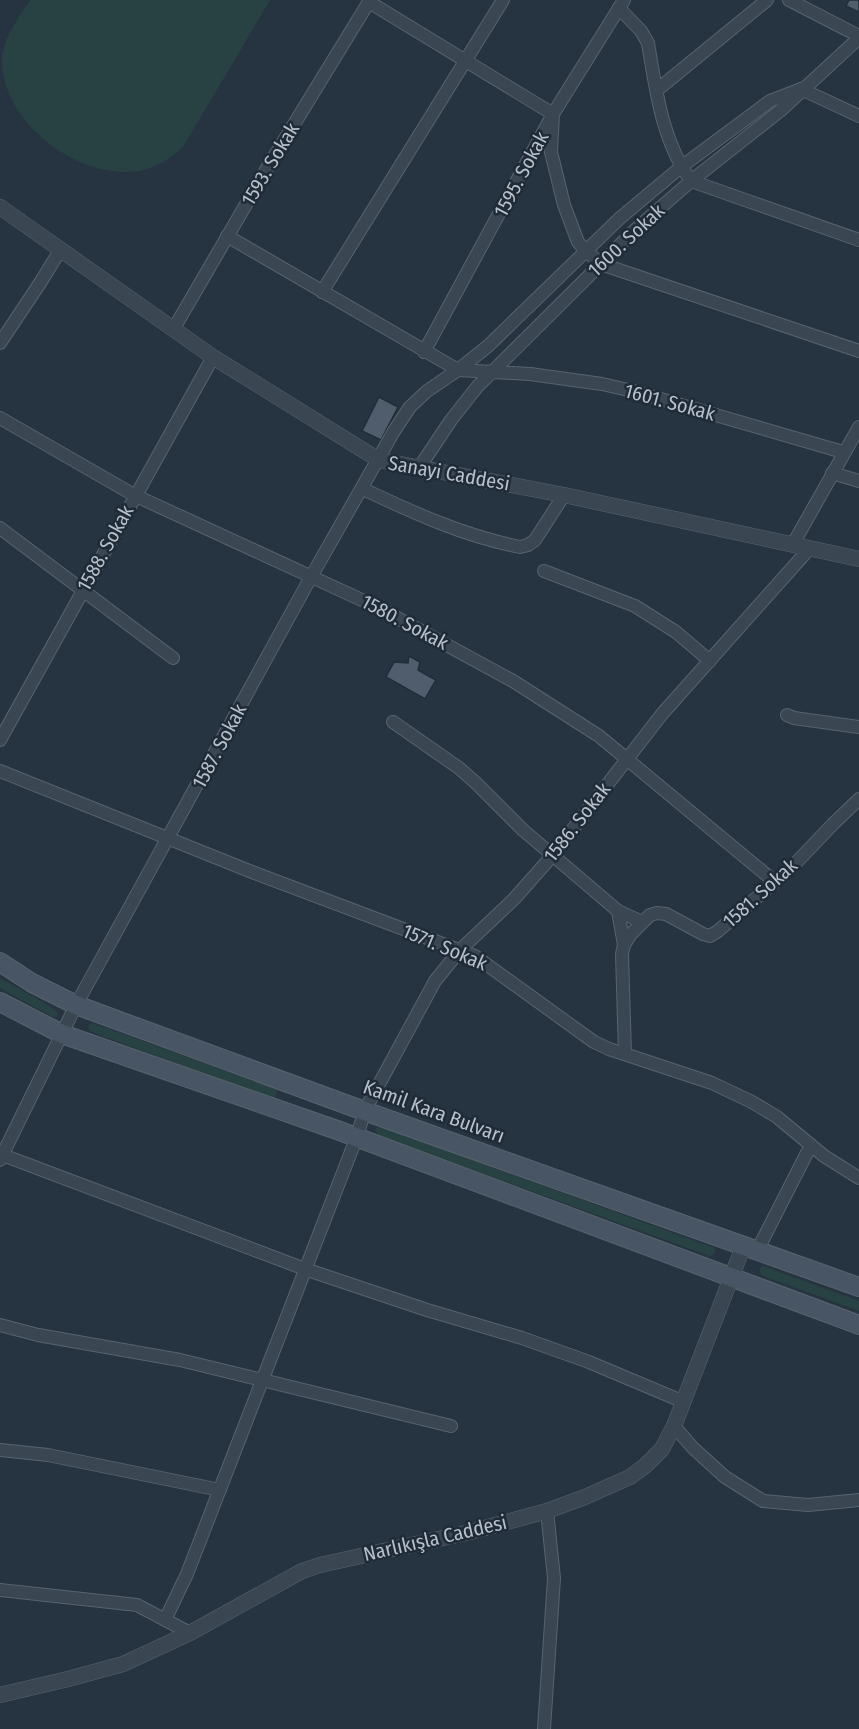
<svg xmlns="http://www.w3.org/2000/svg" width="859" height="1729" viewBox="0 0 859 1729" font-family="'Fira Sans Condensed',sans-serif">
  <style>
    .green { fill: #284243 }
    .building { fill: #4f5d6d; stroke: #212d39; stroke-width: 1.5 }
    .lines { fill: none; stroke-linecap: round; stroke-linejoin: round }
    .minor-casing { stroke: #58636e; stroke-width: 14 }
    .tertiary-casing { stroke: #58636e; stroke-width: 16 }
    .secondary-casing { stroke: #58636e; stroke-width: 20 }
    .minor { stroke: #3a4651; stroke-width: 12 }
    .tertiary { stroke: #3a4651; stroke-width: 15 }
    .secondary { stroke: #485564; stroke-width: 18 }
    .labels { text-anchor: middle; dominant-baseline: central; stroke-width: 5; stroke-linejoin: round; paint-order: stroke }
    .street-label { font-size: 20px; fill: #b7c0cb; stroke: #1f2b37 }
  </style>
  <rect width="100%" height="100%" fill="#263442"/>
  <g class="green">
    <path d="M30,0H270L183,147C171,158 159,166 143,170C83,184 0,123 2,58C4,36 19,18 30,0Z"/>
    <path d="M0,978C10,984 54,1007 58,1013L57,1017H53L0,988Z"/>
    <path d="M92,1023L274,1088L277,1090V1094L274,1098L268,1097L102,1036L90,1031L88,1026Z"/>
    <path d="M381,1127L712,1247L715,1248V1253L710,1256L379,1136L375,1130L376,1128Z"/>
    <path d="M763,1266L859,1301V1311L763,1276L759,1270Z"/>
  </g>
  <g class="building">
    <path d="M849,0H859V12L846,6Z"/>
    <path d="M379,397L398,407L381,440L362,431Z"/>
    <path d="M409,656L420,662L418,670L436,680L425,699L386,677L394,662L408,663Z"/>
  </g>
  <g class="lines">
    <defs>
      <g id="minor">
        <path d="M789,0L859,36"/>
        <path d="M369,2L553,114L551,152L564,205L578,242L585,250L601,264L859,351"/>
        <path d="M619,8L641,31L648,43C656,91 662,141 691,181L859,240"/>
        <path d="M801,89L859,116"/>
        <path d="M657,90L767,0"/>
        <path d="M227,236L458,370L530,374L602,384L633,391L843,452"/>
        <path d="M322,292L503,0"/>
        <path d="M173,330L266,170L370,0"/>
        <path d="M0,343L40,283L61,249"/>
        <path d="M424,352L553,114L624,0"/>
        <path d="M0,418L134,495L377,607L513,681L599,736L775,882"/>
        <path d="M419,468L451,420L477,387L636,229L691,181L781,110L859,38"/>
        <path d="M832,473L859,481"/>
        <path d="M363,489C414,513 464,536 520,547L528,545L535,540L564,495"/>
        <path d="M0,528L173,658"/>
        <path d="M793,544L859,427"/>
        <path d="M544,571L635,606L676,632L710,661"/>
        <path d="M787,715L794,718L859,727"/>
        <path d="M393,722L459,768L476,783L523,830L618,911"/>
        <path d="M0,740L213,357"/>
        <path d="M0,771L252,872L475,956L594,1042L609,1049L712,1083L752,1102L777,1117L824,1156L859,1178"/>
        <path d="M624,945L618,911L642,922"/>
        <path d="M625,1054L622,954L624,945L631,934L650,915L657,913L666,914L703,934L710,936L718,931L792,867L833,824L859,799"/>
        <path d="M0,1154L305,1269L427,1310L522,1338L589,1362L684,1402"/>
        <path d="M0,1160L76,1005L311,577L394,431L410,407L427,391L458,370L488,346L620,218L681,167L770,101L801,89"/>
        <path d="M757,1251L811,1145"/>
        <path d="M0,1325L38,1335L180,1360L451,1426"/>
        <path d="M674,1426L693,1448L725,1477L763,1501L808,1505L859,1500"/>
        <path d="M0,1450L48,1455L220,1490"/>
        <path d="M0,1590L137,1605L190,1633"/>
        <path d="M165,1620L187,1574L356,1139L365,1110L435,981L460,950L514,899L552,856L662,714L810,548"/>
        <path d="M544,1729L554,1578L547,1511"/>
      </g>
      <g id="tertiary">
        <path d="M0,207L213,357L379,460L564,495L859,559"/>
        <path d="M0,1695L68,1679L123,1664L190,1633L302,1571L320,1565L470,1532L547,1511L585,1497L630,1477L645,1466L662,1449L674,1426L743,1247"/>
      </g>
      <g id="secondary">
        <path d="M0,962L32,983L76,1005L356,1108L859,1287"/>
        <path d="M0,1002L62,1034L337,1130L859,1325"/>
      </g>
    </defs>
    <use href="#minor" class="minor-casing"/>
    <use href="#tertiary" class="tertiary-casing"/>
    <use href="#secondary" class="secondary-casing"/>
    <use href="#minor" class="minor"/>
    <use href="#tertiary" class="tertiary"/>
    <use href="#secondary" class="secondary"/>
  </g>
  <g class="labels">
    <g class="street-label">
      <text transform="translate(270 164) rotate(-59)">1593. Sokak</text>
      <text transform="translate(521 174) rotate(-62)">1595. Sokak</text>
      <text transform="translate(626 240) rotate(-43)">1600. Sokak</text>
      <text transform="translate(670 402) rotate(15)">1601. Sokak</text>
      <text transform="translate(449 473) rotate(10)">Sanayi Caddesi</text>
      <text transform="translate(105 548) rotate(-61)">1588. Sokak</text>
      <text transform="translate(405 622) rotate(28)">1580. Sokak</text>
      <text transform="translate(219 746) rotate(-62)">1587. Sokak</text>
      <text transform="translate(577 822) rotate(-52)">1586. Sokak</text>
      <text transform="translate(760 893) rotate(-42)">1581. Sokak</text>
      <text transform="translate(445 947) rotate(23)">1571. Sokak</text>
      <text transform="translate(434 1111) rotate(20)">Kamil Kara Bulvarı</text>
      <text transform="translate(435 1538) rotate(-13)">Narlıkışla Caddesi</text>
    </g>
  </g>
</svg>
